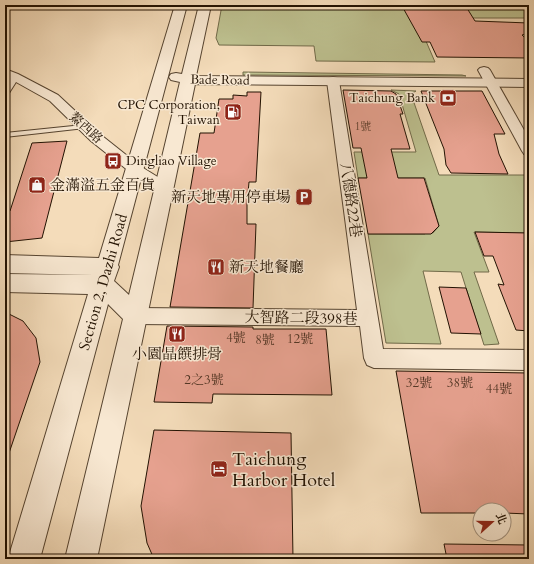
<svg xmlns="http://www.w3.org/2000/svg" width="534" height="564" viewBox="0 0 534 564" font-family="Cardo,'Noto Serif TC',serif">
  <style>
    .green { fill: #bdc08f; stroke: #706948 }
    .building { fill: #e6a18f; stroke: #221202 }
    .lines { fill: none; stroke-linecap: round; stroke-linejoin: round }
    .service-casing { stroke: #564430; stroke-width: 2 }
    .minor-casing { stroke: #564430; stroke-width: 2 }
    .tertiary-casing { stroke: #564430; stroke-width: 2 }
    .service { fill: #f8e8d2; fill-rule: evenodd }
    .minor { fill: #f8e8d2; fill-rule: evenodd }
    .tertiary { fill: #f8e8d2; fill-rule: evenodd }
    .labels { text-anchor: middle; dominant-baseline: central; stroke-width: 3; stroke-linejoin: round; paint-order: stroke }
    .far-number-label { font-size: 11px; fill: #533625 }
    .far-street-label { font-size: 13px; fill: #221202; stroke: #f8e8d2 }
    .far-poi-label { font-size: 13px; fill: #221202; stroke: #f8e8d2; text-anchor: end }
    .number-label { font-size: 13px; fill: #533625 }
    .poi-label { font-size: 15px; fill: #221202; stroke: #f8e8d2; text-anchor: start }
    .street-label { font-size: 15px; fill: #221202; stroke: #f8e8d2 }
    .near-poi-label { font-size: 18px; fill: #221202; stroke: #f8e8d2; text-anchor: start }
  </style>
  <rect width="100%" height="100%" fill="#f4dcba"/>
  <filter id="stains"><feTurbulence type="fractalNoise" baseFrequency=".005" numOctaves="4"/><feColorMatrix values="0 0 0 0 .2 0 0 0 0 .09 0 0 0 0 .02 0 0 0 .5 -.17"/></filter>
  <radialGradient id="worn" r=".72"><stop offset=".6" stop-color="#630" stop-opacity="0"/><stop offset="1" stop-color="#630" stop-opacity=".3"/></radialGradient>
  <g class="green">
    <path d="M222,5H529V18H416L435,62L316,61L314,46L219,45L216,38Z"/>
    <path d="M243,72L462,75L466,76L243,75Z"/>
    <path d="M391,90L416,91L411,94L439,175H526L529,181V233L474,232L489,272H474L499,344L484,345L461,272L423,271L441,344L386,343L368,234H425V233H433L439,226L425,178H358L354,152H416L399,94Z"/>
  </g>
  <g class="building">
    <path d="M404,5H465L475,21L529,23V33L522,35L529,42V58L437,57L430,42H422L402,6Z"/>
    <path d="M343,90L391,91L396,94L403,114H400L410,149H391L398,178H424L439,226L431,234H368L358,178H367L361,148H353Z"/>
    <path d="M421,91H482L505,134H494L499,154L508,174L451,173L446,165L444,149Z"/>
    <path d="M247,92H261L256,182H249L247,204V224H256L253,308L170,307L200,133H214L219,99H233V95L247,96Z"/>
    <path d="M67,141L42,238L5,242V211H10L32,143Z"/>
    <path d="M475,232L529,233V331L516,330L498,284L504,285L493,256H484Z"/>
    <path d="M439,287L466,288L481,334L451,333Z"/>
    <path d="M5,312L23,321L36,338L40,362L7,459L5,458Z"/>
    <path d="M167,326L253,327V329H326L332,395L213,394L212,403L154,402Z"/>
    <path d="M396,371L529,373V514L504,513V510H480V513H421Z"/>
    <path d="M154,430L291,433L293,559H154L147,543L141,506Z"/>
    <path d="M444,544L529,545V559H447Z"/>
  </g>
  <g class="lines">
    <defs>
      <path id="service" d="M83,125L86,127L85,128L5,137V133Z"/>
      <g id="minor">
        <path d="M484,67L488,68L490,70L529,139V156L524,154L522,151L478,70L480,68Z"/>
        <path d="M5,69L18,74L58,95L101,135L140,166L169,184L172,188L169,192L164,193L159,192L130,172L91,141L50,101L16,82L9,93L5,94V81L7,78L5,77Z"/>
        <path d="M333,77L337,78L339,81L383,349L529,350V370L374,368L367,365L364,358L360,326L135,324L128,322L125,316L128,310L135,308L357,310L327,81L329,78Z"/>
      </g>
      <path id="tertiary" d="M175,5H187L118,265L119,267L114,281L129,295L180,82L171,80L169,77L171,74L176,73L182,74L199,5H211L196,76L529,79V87L195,84L97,559H65L123,319L108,304L40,559H8L88,294L5,292V274L94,275L5,273V255L99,258Z"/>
    </defs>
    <use href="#service" class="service-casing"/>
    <use href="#minor" class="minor-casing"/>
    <use href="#tertiary" class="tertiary-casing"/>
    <use href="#service" class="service"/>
    <use href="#minor" class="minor"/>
    <use href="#tertiary" class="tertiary"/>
  </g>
  <defs>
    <symbol id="bank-square" viewBox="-11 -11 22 22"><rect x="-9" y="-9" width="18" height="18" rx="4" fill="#8f2418" stroke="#f8e8d2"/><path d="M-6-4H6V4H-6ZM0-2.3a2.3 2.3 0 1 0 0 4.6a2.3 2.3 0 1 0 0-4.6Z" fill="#fff"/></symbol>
    <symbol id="fuel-square" viewBox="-11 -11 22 22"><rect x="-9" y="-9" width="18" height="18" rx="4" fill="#8f2418" stroke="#f8e8d2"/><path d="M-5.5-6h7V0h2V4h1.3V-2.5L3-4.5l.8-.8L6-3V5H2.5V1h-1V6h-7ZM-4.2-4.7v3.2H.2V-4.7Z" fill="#fff"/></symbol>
    <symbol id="bus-square" viewBox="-11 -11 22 22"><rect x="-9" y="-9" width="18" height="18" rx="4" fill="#8f2418" stroke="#f8e8d2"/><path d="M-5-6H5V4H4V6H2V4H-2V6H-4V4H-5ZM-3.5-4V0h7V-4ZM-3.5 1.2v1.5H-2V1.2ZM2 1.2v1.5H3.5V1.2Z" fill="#fff"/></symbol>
    <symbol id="shop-square" viewBox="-11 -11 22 22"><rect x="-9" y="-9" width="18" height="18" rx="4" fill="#8f2418" stroke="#f8e8d2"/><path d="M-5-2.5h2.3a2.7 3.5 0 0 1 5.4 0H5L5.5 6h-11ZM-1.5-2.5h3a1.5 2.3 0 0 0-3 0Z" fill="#fff"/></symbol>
    <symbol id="parking-square" viewBox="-11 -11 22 22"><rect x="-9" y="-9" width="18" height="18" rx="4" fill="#8f2418" stroke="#f8e8d2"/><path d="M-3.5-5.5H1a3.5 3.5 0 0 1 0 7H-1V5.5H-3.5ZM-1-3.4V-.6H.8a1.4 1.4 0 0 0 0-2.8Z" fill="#fff"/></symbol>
    <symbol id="restaurant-square" viewBox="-11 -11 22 22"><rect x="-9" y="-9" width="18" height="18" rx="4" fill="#8f2418" stroke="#f8e8d2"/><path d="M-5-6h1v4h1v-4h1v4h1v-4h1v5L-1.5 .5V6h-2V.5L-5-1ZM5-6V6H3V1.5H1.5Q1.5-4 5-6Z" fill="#fff"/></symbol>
    <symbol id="hotel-square" viewBox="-11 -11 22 22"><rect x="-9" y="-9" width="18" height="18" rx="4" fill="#8f2418" stroke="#f8e8d2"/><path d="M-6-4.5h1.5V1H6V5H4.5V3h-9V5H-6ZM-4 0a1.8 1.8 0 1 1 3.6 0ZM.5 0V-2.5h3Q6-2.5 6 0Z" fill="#fff"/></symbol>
  </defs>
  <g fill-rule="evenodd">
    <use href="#bank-square" x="438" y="88" width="20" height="20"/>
    <use href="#fuel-square" x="223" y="102" width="20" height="20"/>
    <use href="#bus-square" x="103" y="151" width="20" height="20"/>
    <use href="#shop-square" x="27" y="175" width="20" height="20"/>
    <use href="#parking-square" x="294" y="187" width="20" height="20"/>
    <use href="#restaurant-square" x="206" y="257" width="20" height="20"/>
    <use href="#restaurant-square" x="167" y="324" width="20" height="20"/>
    <use href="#hotel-square" x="209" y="459" width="20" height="20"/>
  </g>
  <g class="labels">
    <g class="far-number-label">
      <text x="363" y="126">1號</text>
    </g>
    <g class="far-street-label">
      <text transform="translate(220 80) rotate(1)">Bade Road</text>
      <text transform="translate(86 128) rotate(42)">鰲西路</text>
    </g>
    <g class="far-poi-label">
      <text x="435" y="98">Taichung Bank</text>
      <text x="220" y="105">CPC Corporation,<tspan x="220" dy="15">Taiwan</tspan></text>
      <text x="126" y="161" text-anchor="start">Dingliao Village</text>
    </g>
    <g class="number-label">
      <text x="236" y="338">4號</text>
      <text x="300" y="339">12號</text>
      <text x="265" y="340">8號</text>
      <text x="204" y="380">2之3號</text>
      <text x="419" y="383">32號</text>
      <text x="460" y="383">38號</text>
      <text x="499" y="389">44號</text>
    </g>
    <g class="poi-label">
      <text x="50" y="185">金滿溢五金百貨</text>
      <text x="291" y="197" text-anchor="end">新天地專用停車場</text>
      <text x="229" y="267">新天地餐廳</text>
      <text x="177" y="354" text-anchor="middle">小園晶饌排骨</text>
    </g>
    <g class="street-label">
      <text transform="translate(351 200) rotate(82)">八德路22巷</text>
      <text transform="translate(103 282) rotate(-74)">Section 2, Dazhi Road</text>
      <text transform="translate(301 318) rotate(1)">大智路二段398巷</text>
    </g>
    <g class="near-poi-label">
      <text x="232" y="459">Taichung<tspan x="232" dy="21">Harbor Hotel</tspan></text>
    </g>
  </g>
  <rect width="534" height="564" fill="none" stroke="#f4dcba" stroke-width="20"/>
  <rect x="6" y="6" width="522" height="552" fill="none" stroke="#221202" stroke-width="2"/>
  <rect x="10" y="10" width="514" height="544" fill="none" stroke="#221202"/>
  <g transform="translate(492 522) rotate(69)"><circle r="19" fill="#f8e8d2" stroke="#a2927f"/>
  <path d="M0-3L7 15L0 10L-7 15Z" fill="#8f2418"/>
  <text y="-6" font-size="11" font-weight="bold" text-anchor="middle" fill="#221202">北</text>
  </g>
  <rect width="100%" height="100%" filter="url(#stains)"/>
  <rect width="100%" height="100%" fill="url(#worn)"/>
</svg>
